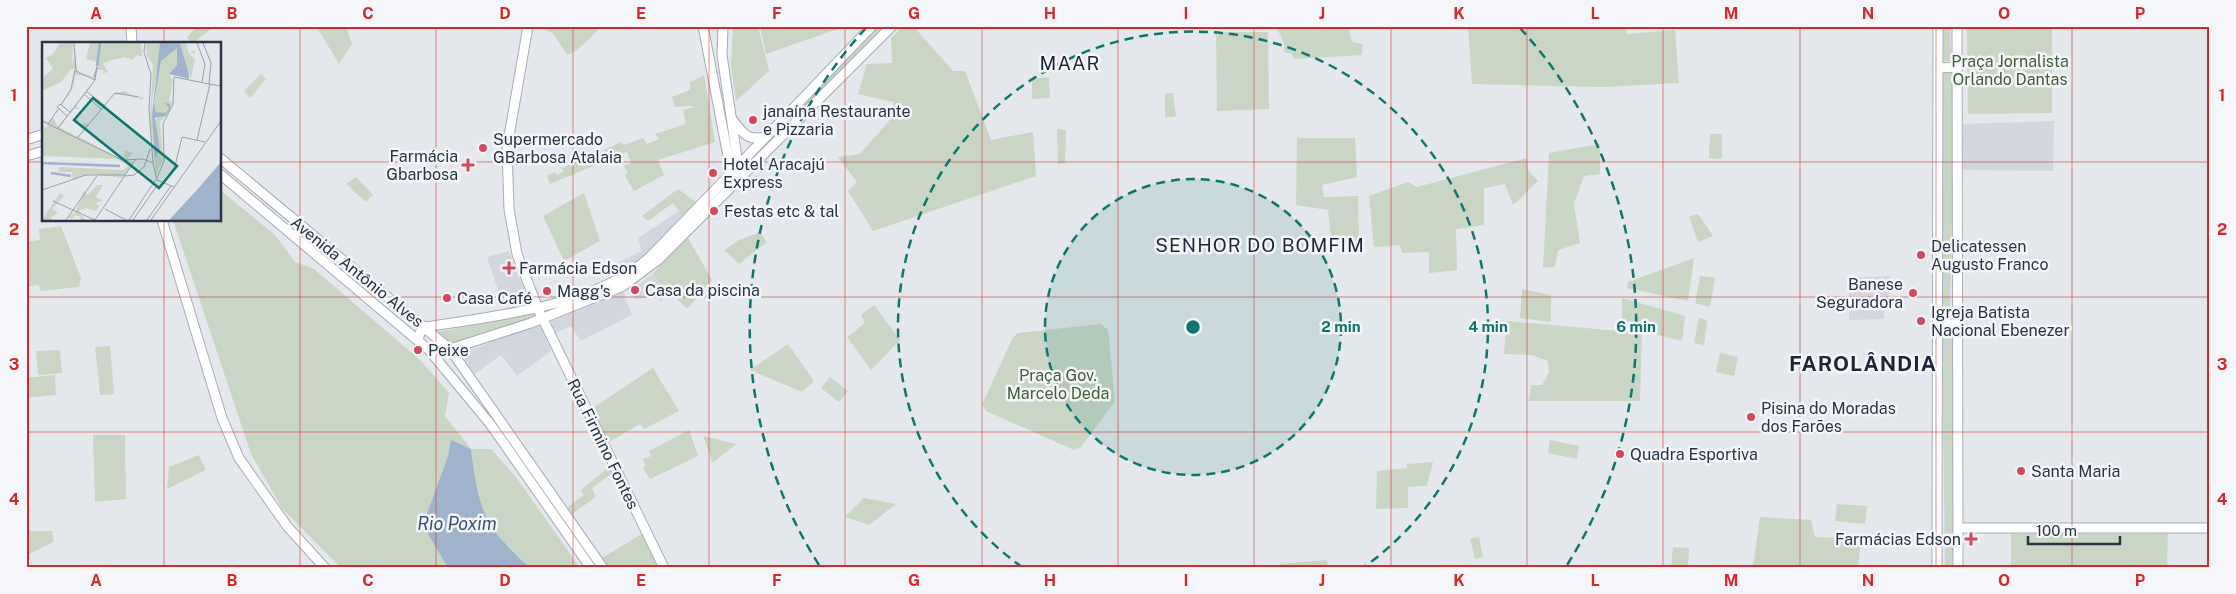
<svg xmlns="http://www.w3.org/2000/svg" width="2236" height="594" viewBox="0 0 2236 594" font-family="'Public Sans',sans-serif">
  <style>
    .built { fill: #d2d6de }
    .green { fill: #c9d6c5 }
    .water { fill: #9fb4cc }
    .lines { fill: none; stroke-linecap: round; stroke-linejoin: round }
    .secondary-casing { stroke: #a9aeb7; stroke-width: 11 }
    .primary-casing { stroke: #a3abb8; stroke-width: 11 }
    .secondary { stroke: #fff; stroke-width: 9 }
    .primary { stroke: #fff; stroke-width: 9 }
    .grid { fill: none; stroke: #d62828; stroke-width: 1; stroke-opacity: 0.55 }
    .ring { fill: none; stroke: #0f766e; stroke-width: 2.5; stroke-dasharray: 9 6 }
    .poi-dot { fill: #d1495b; stroke: #f4f6f9; stroke-width: 2 }
    .labels { text-anchor: middle; dominant-baseline: central; stroke-width: 5; stroke-linejoin: round; paint-order: stroke }
    .park-label { font-size: 16px; fill: #3f6138; stroke: #f4f6f9 }
    .poi-label { font-size: 16px; fill: #2b3445; stroke: #f4f6f9; text-anchor: start }
    .street-label { font-size: 16px; fill: #2b3445; stroke: #f4f6f9 }
    .water-label { font-size: 18px; font-style: italic; fill: #34527a; stroke: #f4f6f9 }
    .quarter-label { font-size: 19px; letter-spacing: 1px; fill: #1d2536; stroke: #f4f6f9 }
    .district-label { font-size: 21px; font-weight: bold; letter-spacing: 1px; fill: #1d2536; stroke: #f4f6f9 }
    .inset-river { fill: none; stroke: #9fb4cc; stroke-width: 2.5 }
    .inset-road { fill: none; stroke: #9a9fa9; stroke-width: 1 }
    .view { fill: #0f766e; fill-opacity: 0.15; stroke: #0f766e; stroke-width: 2.5 }
    .inset-edge { fill: none; stroke: #2b3445; stroke-width: 2.5 }
    .centre { fill: #0f766e; stroke: #f4f6f9; stroke-width: 2.5 }
    .ring-label { font-size: 15px; text-anchor: middle; font-weight: bold; fill: #0f766e; stroke: #f4f6f9; stroke-width: 5; stroke-linejoin: round; paint-order: stroke }
    .neatline { fill: none; stroke: #d62828; stroke-width: 2 }
    .grid-label { font-size: 16px; text-anchor: middle; font-weight: bold; fill: #d62828 }
  </style>
  <rect width="100%" height="100%" fill="#e4e7ec"/>
  <g class="built">
    <path d="M2054,121L2053,171L1963,170V124Z"/>
    <path d="M679,211L682,216L646,254L621,275L617,263L642,251L638,238Z"/>
    <path d="M509,251L529,302L503,305L487,257Z"/>
    <path d="M652,274L670,291L661,301L654,295L635,300L631,291Z"/>
    <path d="M1890,276V307H1884V319L1849,320V278Z"/>
    <path d="M623,292L632,315L581,341L571,326L556,333L551,321Z"/>
    <path d="M539,323L551,351L517,376L501,355L475,374L464,358L466,352Z"/>
  </g>
  <g class="green">
    <path d="M198,26L213,27L192,44L187,37Z"/>
    <path d="M333,26L347,29L352,44L339,64L318,29Z"/>
    <path d="M537,26H596L597,31L576,51L567,55L553,33Z"/>
    <path d="M733,26H758L769,71L736,101L731,66Z"/>
    <path d="M760,26H846L766,54Z"/>
    <path d="M876,26H887L743,170L741,167Z"/>
    <path d="M904,26H913L953,71H965L991,140L1033,132L1036,176L873,231L848,191L857,182L838,157L860,154L889,121L894,102L858,94L867,64L892,63L891,38Z"/>
    <path d="M1276,26H1348L1352,42L1363,44L1362,55L1293,59L1292,54L1284,52V43Z"/>
    <path d="M1468,26H1625L1627,34L1675,30L1679,83L1603,87L1472,84Z"/>
    <path d="M1942,26H1950L1951,61H1943Z"/>
    <path d="M1967,26H2052V113L1968,114Z"/>
    <path d="M1216,32H1268L1269,109L1217,111Z"/>
    <path d="M1955,71L1950,316L1945,317L1942,315V72Z"/>
    <path d="M261,74L266,79L250,98L244,91Z"/>
    <path d="M704,75L715,142L658,160L664,175L634,191L625,176L628,173L624,166L631,163L627,152L550,184L547,176L555,172L557,175L564,171L562,168L601,150L603,155L606,154L604,150L621,142L624,145L643,138L647,144L659,139L655,134L686,124L683,110L694,107L691,106L675,107L672,97L690,90V82Z"/>
    <path d="M1049,77L1050,98L1032,99V79Z"/>
    <path d="M1165,93H1173L1176,117H1165Z"/>
    <path d="M1057,129L1066,130L1065,163L1058,164Z"/>
    <path d="M1710,134H1722V159L1709,158Z"/>
    <path d="M1297,138H1355L1357,177L1322,185L1324,197L1358,196L1359,244L1332,246L1328,210L1296,205Z"/>
    <path d="M1600,144V174L1584,176L1574,203L1580,243L1558,250L1555,267L1543,268L1549,153Z"/>
    <path d="M1527,158L1528,170L1538,181L1513,205L1505,184L1484,188V225L1456,229L1457,270L1429,273V252L1402,253L1400,245L1374,247L1369,196L1408,182L1417,187Z"/>
    <path d="M356,177L373,195L366,202L346,184Z"/>
    <path d="M678,189L696,202L682,216L673,203L648,221L642,216Z"/>
    <path d="M220,190L275,235L295,262L314,269L419,359L449,393L445,416L471,449H491L516,477L580,568H530C483,525 479,511 471,449L451,441L448,456L426,516L425,529L448,568H341L282,508L251,454L173,220H220Z"/>
    <path d="M584,193L600,241L564,261L543,216Z"/>
    <path d="M1698,214L1713,236L1698,242L1689,217Z"/>
    <path d="M61,226L81,278L79,287L40,291L39,285L26,287V242L40,240L39,229Z"/>
    <path d="M760,232L767,242L739,264L724,250L739,240Z"/>
    <path d="M688,238L712,280L687,309L652,274Z"/>
    <path d="M1694,258L1688,301L1627,288L1628,282Z"/>
    <path d="M1700,276L1715,278L1710,307L1695,303Z"/>
    <path d="M1522,289L1551,295V322L1520,318Z"/>
    <path d="M1622,298L1685,316L1682,341L1622,326Z"/>
    <path d="M874,305L900,340L871,370L847,337L865,323L861,315Z"/>
    <path d="M538,313L540,317L452,344L438,332Z"/>
    <path d="M1699,318L1707,320L1704,345L1694,343Z"/>
    <path d="M1507,321L1642,333L1640,401H1529L1531,385H1542L1549,373L1548,361L1532,355L1504,354Z"/>
    <path d="M1101,324L1108,330L1115,401L1081,447L1074,450L986,411L982,405L1013,337L1018,333Z"/>
    <path d="M1952,328L1955,568H1945L1942,331L1944,329Z"/>
    <path d="M788,344L814,381L802,392L750,370Z"/>
    <path d="M110,346L114,394L100,395L95,347Z"/>
    <path d="M60,350L62,373L38,375L36,351Z"/>
    <path d="M1720,353L1738,357L1734,376L1716,372Z"/>
    <path d="M653,368L679,411L644,429L640,424L609,442L590,410Z"/>
    <path d="M55,375L56,395L26,398V378Z"/>
    <path d="M830,377L848,391L839,402L821,388Z"/>
    <path d="M689,430L698,456L650,479L643,468L646,466L643,459L651,456L649,451Z"/>
    <path d="M93,435H125L126,499L95,502Z"/>
    <path d="M703,436L736,444L713,463Z"/>
    <path d="M1550,440L1579,446L1577,459L1548,453Z"/>
    <path d="M199,455L206,470L167,489L169,467Z"/>
    <path d="M1433,462L1427,486L1408,487V508L1376,509L1377,471L1407,468V464Z"/>
    <path d="M609,467L612,473L592,488L596,497L572,514L568,507L584,495L581,490Z"/>
    <path d="M864,498L896,504L869,525L845,517Z"/>
    <path d="M1837,504L1867,506L1865,524L1835,521Z"/>
    <path d="M1760,517L1811,520L1815,537L1861,539L1858,568L1753,566Z"/>
    <path d="M26,531H52L54,542L26,555Z"/>
    <path d="M2168,531L2167,568H2011V533Z"/>
    <path d="M642,534L661,568H610L602,558Z"/>
    <path d="M1479,537L1483,557L1475,559L1470,539Z"/>
    <path d="M1673,547L1689,548L1688,568H1671Z"/>
    <path d="M1327,560L1328,568H1281L1280,564Z"/>
  </g>
  <path class="water" d="M451,440L471,449C479,511 483,525 530,568H448L425,529L426,516L448,456Z"/>
  <g class="lines">
    <defs>
      <g id="secondary">
        <path d="M131,26L132,44"/>
        <path d="M528,26L507,148L509,209L517,254L538,309L664,568"/>
        <path d="M1957,26L1958,568"/>
        <path d="M1938,68L1958,67"/>
        <path d="M738,166L872,26"/>
        <path d="M740,178L892,26"/>
        <path d="M162,220L222,418L239,458L287,526L325,568"/>
        <path d="M1939,324H1959"/>
        <path d="M1958,528H2210"/>
        <path d="M1937,568L1938,26"/>
      </g>
      <g id="primary">
        <path d="M703,26L732,177"/>
        <path d="M732,119C743,134 748,142 767,136"/>
        <path d="M26,140L44,134"/>
        <path d="M26,156L44,151"/>
        <path d="M220,158L450,349L603,568"/>
        <path d="M220,174L429,350L491,425L591,568"/>
        <path d="M418,340L420,333L425,327C496,316 596,306 650,257L738,166"/>
        <path d="M429,350L450,349L531,323L623,286L658,260L740,178L722,55L723,26"/>
      </g>
    </defs>
    <use href="#secondary" class="secondary-casing"/>
    <use href="#primary" class="primary-casing"/>
    <use href="#secondary" class="secondary"/>
    <use href="#primary" class="primary"/>
  </g>
  <path class="grid" d="M164,26V44M300,26V568M436,26V568M573,26V568M709,26V568M845,26V568M982,26V568M1118,26V568M1254,26V568M1391,26V568M1527,26V568M1663,26V568M1800,26V568M1936,26V568M2072,26V568M26,162H44M220,162H2210M164,220V568M26,297H2210M26,432H2210"/>
  <circle cx="1193" cy="327" r="148" fill="#0f766e" fill-opacity=".12"/>
  <g class="ring">
    <circle cx="1193" cy="327" r="148"/>
    <path d="M1022 567A295 295 0 1 1 1364 567"/>
    <path d="M819 565A443 443 0 0 1 866 28M1520 28A443 443 0 0 1 1567 565"/>
  </g>
  <g class="poi-dot">
    <circle cx="753" cy="120" r="5"/>
    <circle cx="483" cy="148" r="5"/>
    <path d="M465.5 157.5h5v5h5v5h-5v5h-5v-5h-5v-5h5z"/>
    <circle cx="713" cy="173" r="5"/>
    <circle cx="714" cy="211" r="5"/>
    <circle cx="1921" cy="255" r="5"/>
    <path d="M506.5 260.5h5v5h5v5h-5v5h-5v-5h-5v-5h5z"/>
    <circle cx="635" cy="290" r="5"/>
    <circle cx="547" cy="291" r="5"/>
    <circle cx="1913" cy="293" r="5"/>
    <circle cx="447" cy="298" r="5"/>
    <circle cx="1921" cy="321" r="5"/>
    <circle cx="418" cy="350" r="5"/>
    <circle cx="1751" cy="417" r="5"/>
    <circle cx="1620" cy="454" r="5"/>
    <circle cx="2021" cy="471" r="5"/>
    <path d="M1968.5 531.5h5v5h5v5h-5v5h-5v-5h-5v-5h5z"/>
  </g>
  <g class="labels">
    <g class="park-label">
      <text x="2010" y="61">Praça Jornalista<tspan x="2010" dy="18">Orlando Dantas</tspan></text>
      <text x="1058" y="375">Praça Gov.<tspan x="1058" dy="18">Marcelo Deda</tspan></text>
    </g>
    <g class="poi-label">
      <text x="763" y="111">janaína Restaurante<tspan x="763" dy="18">e Pizzaria</tspan></text>
      <text x="493" y="139">Supermercado<tspan x="493" dy="18">GBarbosa Atalaia</tspan></text>
      <text x="458" y="156" text-anchor="end">Farmácia<tspan x="458" dy="18">Gbarbosa</tspan></text>
      <text x="723" y="164">Hotel Aracajú<tspan x="723" dy="18">Express</tspan></text>
      <text x="724" y="211">Festas etc &amp; tal</text>
      <text x="1931" y="246">Delicatessen<tspan x="1931" dy="18">Augusto Franco</tspan></text>
      <text x="519" y="268">Farmácia Edson</text>
      <text x="1903" y="284" text-anchor="end">Banese<tspan x="1903" dy="18">Seguradora</tspan></text>
      <text x="645" y="290">Casa da piscina</text>
      <text x="557" y="291">Magg's</text>
      <text x="457" y="298">Casa Café</text>
      <text x="1931" y="312">Igreja Batista<tspan x="1931" dy="18">Nacional Ebenezer</tspan></text>
      <text x="428" y="350">Peixe</text>
      <text x="1761" y="408">Pisina do Moradas<tspan x="1761" dy="18">dos Farões</tspan></text>
      <text x="1630" y="454">Quadra Esportiva</text>
      <text x="2031" y="471">Santa Maria</text>
      <text x="1961" y="539" text-anchor="end">Farmácias Edson</text>
    </g>
    <g class="street-label">
      <text transform="translate(357 272) rotate(39)">Avenida Antônio Alves</text>
      <text transform="translate(603 444) rotate(64)">Rua Firmino Fontes</text>
    </g>
    <g class="water-label">
      <text x="457" y="523">Rio Poxim</text>
    </g>
    <g class="quarter-label">
      <text x="1070" y="63">MAAR</text>
      <text x="1260" y="245">SENHOR DO BOMFIM</text>
    </g>
    <g class="district-label">
      <text x="1863" y="363">FAROLÂNDIA</text>
    </g>
  </g>
  <g transform="translate(42 42)">
    <rect width="179" height="179" fill="#e4e7ec"/>
    <path d="M18,1H31L30,23L33,12L35,30L52,35L53,38L50,44L34,64L38,67H32L17,85L36,95L45,84L43,86L41,81L47,82L71,52L83,49L92,55H102L99,58L97,55L92,56L85,52L71,53L37,95L81,118L83,108L91,111L84,118L94,117L85,119L92,120L81,136L50,132L31,137L30,130H17V125L82,128L86,124L75,117L0,114V84L4,86L6,82L2,80L0,84V77L6,80L11,75L16,85L53,39L50,35L33,33L32,42L29,49L26,54L20,63L30,45L33,27H29L19,40L0,49V36L11,27L4,16L11,12ZM48,1H99L100,15L95,13L90,18L83,15L66,19L61,22L66,30L61,31L62,28H55V20L44,17ZM104,1H119L110,61L113,115L118,108L113,78L124,71H115L112,63L119,19L133,5L136,7L135,23L127,32L131,39L127,59L131,60L127,70L118,80L121,118L114,133L108,79L111,23L105,14ZM138,1H144L147,12L152,8L153,11L147,12L153,17L149,37ZM55,143H61L54,155L61,159L53,161L57,164L54,169L45,166L38,168L37,171L44,178H38L39,175L33,173L30,177L26,175L33,171L42,149L46,153ZM18,151L22,154L10,167L16,171L9,175L10,178H0Z" fill="#c9d6c5"/>
    <path d="M118,1H138L147,32V37L127,32L135,23V6L119,19L112,61L114,70L124,71L127,66L123,61L128,62V67L123,74L113,76L118,108L113,116L110,73ZM179,120V178H127L155,148Z" fill="#9fb4cc"/>
    <path class="inset-river" d="M55,24L58,1M0,121L78,124M9,131L29,134"/>
    <path class="inset-road" d="M103,1L102,10L109,32L107,67L111,121L115,138L132,145M155,1L163,22L160,40M161,1L169,21L167,42L179,44M52,35L55,25L53,38M45,50L62,63M73,51L97,55M43,53L59,67M19,63L29,47L33,28M25,74L15,65L18,62L28,70M0,79L80,118L101,117L111,121M6,82L17,66M16,86L53,38L34,29L32,1M36,95L73,51M155,98L168,42M83,134L92,133L102,125L108,107M115,136L122,119L121,82L131,62L132,35L167,42M122,140L133,124L140,95L163,100M0,148L44,133H83M11,159L53,178M63,167L84,178M24,178L55,134M53,178L94,117M87,178L114,137M91,178L114,145M105,178L129,144M109,178L179,79"/>
    <path class="view" d="M51,56L135,124L117,146L32,78Z"/>
    <rect width="179" height="179" class="inset-edge"/>
  </g>
  <circle cx="1193" cy="327" r="8" class="centre"/>
  <g class="ring-label">
    <text x="1341" y="332">2 min</text>
    <text x="1488" y="332">4 min</text>
    <text x="1636" y="332">6 min</text>
  </g>
  <rect width="2236" height="594" fill="none" stroke="#f4f6f9" stroke-width="55"/>
  <path d="M2028 536v8h92v-8" fill="none" stroke="#2b3445" stroke-width="2.5"/>
  <text x="2036" y="536" font-size="15" fill="#2b3445" stroke="#f4f6f9" stroke-width="4" paint-order="stroke">100 m</text>
  <rect x="28" y="28" width="2180" height="538" class="neatline"/>
  <g class="grid-label">
    <text x="96" y="19">A</text>
    <text x="232" y="19">B</text>
    <text x="368" y="19">C</text>
    <text x="505" y="19">D</text>
    <text x="641" y="19">E</text>
    <text x="777" y="19">F</text>
    <text x="914" y="19">G</text>
    <text x="1050" y="19">H</text>
    <text x="1186" y="19">I</text>
    <text x="1322" y="19">J</text>
    <text x="1459" y="19">K</text>
    <text x="1595" y="19">L</text>
    <text x="1731" y="19">M</text>
    <text x="1868" y="19">N</text>
    <text x="2004" y="19">O</text>
    <text x="2140" y="19">P</text>
    <text x="14" y="101">1</text>
    <text x="2222" y="101">1</text>
    <text x="14" y="235">2</text>
    <text x="2222" y="235">2</text>
    <text x="14" y="370">3</text>
    <text x="2222" y="370">3</text>
    <text x="14" y="505">4</text>
    <text x="2222" y="505">4</text>
    <text x="96" y="586">A</text>
    <text x="232" y="586">B</text>
    <text x="368" y="586">C</text>
    <text x="505" y="586">D</text>
    <text x="641" y="586">E</text>
    <text x="777" y="586">F</text>
    <text x="914" y="586">G</text>
    <text x="1050" y="586">H</text>
    <text x="1186" y="586">I</text>
    <text x="1322" y="586">J</text>
    <text x="1459" y="586">K</text>
    <text x="1595" y="586">L</text>
    <text x="1731" y="586">M</text>
    <text x="1868" y="586">N</text>
    <text x="2004" y="586">O</text>
    <text x="2140" y="586">P</text>
  </g>
</svg>
